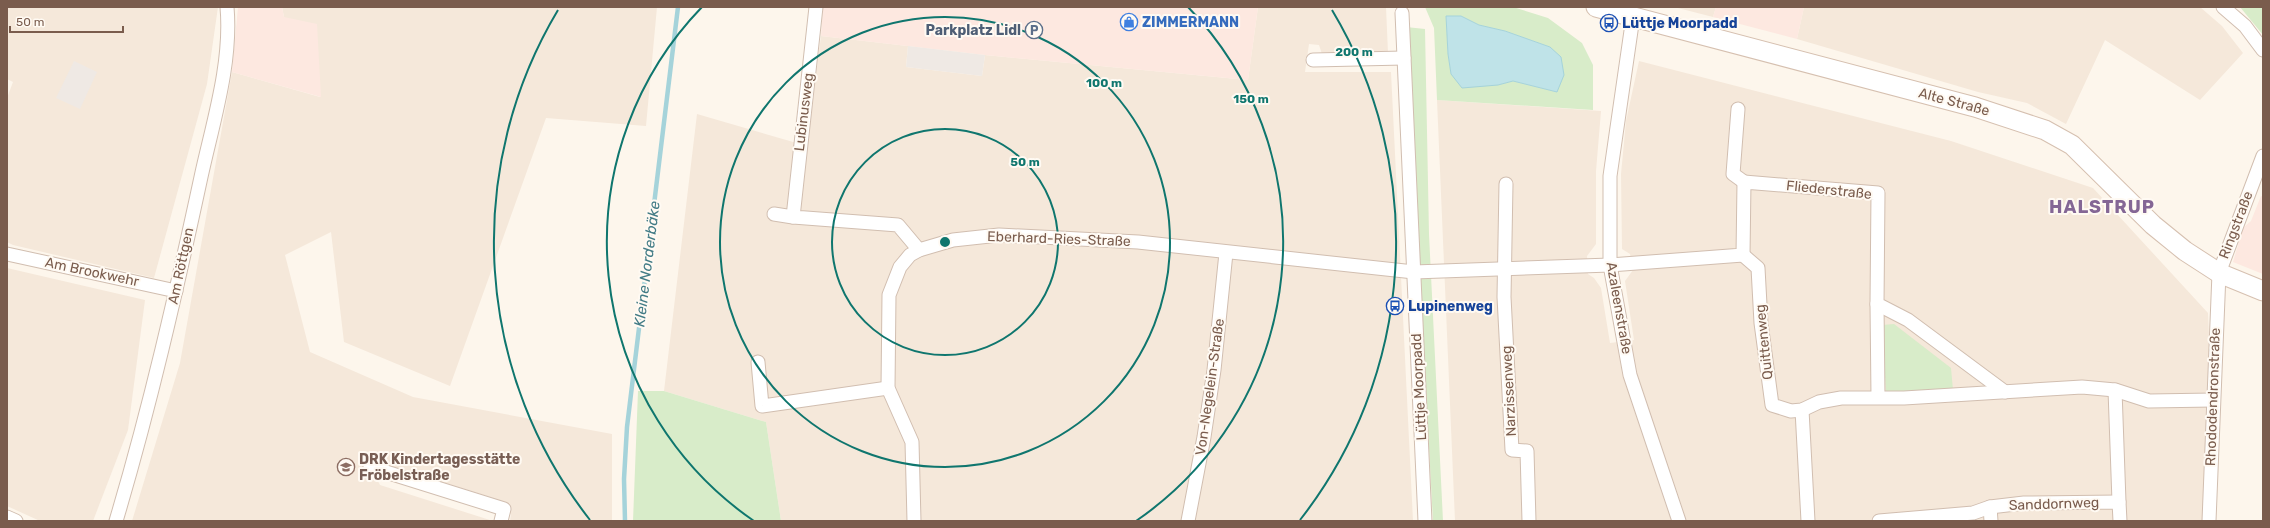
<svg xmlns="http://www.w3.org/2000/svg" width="2270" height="528" viewBox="0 0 2270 528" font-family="Rubik,sans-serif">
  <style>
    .residential { fill: #f5e8da }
    .commercial { fill: #fde8e0 }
    .industrial { fill: #efe9e4 }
    .green { fill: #d8ecc9; fill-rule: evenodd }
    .water { fill: #bfe3e8; stroke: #a5d3da }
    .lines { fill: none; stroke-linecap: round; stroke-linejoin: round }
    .stream { stroke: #a5d3da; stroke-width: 4.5 }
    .street-casing { stroke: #d1beb0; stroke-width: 15 }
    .secondary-casing { stroke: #d6c0b0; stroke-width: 21 }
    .street { stroke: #fff; stroke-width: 13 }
    .secondary { stroke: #fff; stroke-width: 19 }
    .ring { fill: none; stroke: #0f766e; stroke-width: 2 }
    .labels { text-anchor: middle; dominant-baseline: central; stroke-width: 4; stroke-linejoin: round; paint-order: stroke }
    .shop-label { font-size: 14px; font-weight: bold; fill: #366cbe; stroke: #fffaf3; text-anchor: start }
    .transit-label { font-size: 14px; font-weight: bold; fill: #164399; stroke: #fffaf3; text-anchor: start }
    .service-label { font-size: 14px; font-weight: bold; fill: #4e5e75; stroke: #fffaf3; text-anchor: end }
    .street-label { font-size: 14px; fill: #7a5c4d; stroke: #fffaf3 }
    .education-label { font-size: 14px; font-weight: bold; fill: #785e54; stroke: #fffaf3; text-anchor: start }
    .water-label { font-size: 15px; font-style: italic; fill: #437c86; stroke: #fffaf3 }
    .district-label { font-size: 18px; font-weight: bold; letter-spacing: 1px; fill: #846695; stroke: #fffaf3 }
    .centre { fill: #0f766e; stroke: #fffaf3; stroke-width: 2 }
    .ring-label { font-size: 12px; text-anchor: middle; font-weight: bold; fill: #0f766e; stroke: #fffaf3; stroke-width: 4; stroke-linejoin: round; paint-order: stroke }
  </style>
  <rect width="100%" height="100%" fill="#fdf6ec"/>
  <g class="residential">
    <path d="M7,7H218L207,84L154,278L13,245L7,242V98L13,82L7,79Z"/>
    <path d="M282,7H657L646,126L546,118L450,386L344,342L331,232L285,255L310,352L413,397L612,434V521H510L511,514L493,498L366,458L380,485L493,521H132L180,363L232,72L320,97L284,17Z"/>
    <path d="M1258,7H1386L1388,53L1322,54L1319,45L1309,44L1305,72H1391L1413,521H781L766,422L664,391L697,114L807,146L821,36L908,46L906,67L982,76L985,55L1248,80Z"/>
    <path d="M1674,7H1716L1713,17Z"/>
    <path d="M1804,7H2200L2222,26L2243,53L2200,100L2105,40L2066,124L2027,103L1978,92L1797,39Z"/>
    <path d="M1639,61L1951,141L2093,188L2208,313L2210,362L2204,521H1455L1437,100L1601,111L1596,171V244L1587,256L1588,274L1594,278L1601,288L1610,343L1634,340L1625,281L1633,270L1630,254L1622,249L1621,174L1626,121Z"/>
    <path d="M7,268L145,300L128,430L93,521H40L7,506Z"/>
  </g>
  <g class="commercial">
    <path d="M238,7H282L284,17L317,24L321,97L232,72Z"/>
    <path d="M823,7H1258L1248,80L985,55L821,36Z"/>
    <path d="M1716,7H1804L1797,39L1713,17Z"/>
    <path d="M2261,196L2263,197V274L2233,262L2243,228L2251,221Z"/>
  </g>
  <g class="industrial">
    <path d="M908,46L985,55L982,76L906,67Z"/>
    <path d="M74,61L97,72L80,109L56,98Z"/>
  </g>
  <g class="green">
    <path d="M1425,7H1513L1548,18L1582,43L1593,65V110L1437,100L1434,28ZM1446,16H1461L1479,25L1505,31L1550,47L1557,92L1513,81L1498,85H1483L1451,74L1448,54Z"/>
    <path d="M2240,7H2263V35Z"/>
    <path d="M1406,27L1425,29L1429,234L1443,521H1433Z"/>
    <path d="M1894,324L1951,368L1953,390L1886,393L1882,325Z"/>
    <path d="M638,391H664L766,422L781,521H633Z"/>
  </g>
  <path class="water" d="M1446,16H1461L1479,25L1505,31L1550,47L1561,57L1564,75L1557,92L1513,81L1498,85L1462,88L1451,74L1448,54Z"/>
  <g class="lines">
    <path class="stream" d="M625,521L624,479L627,427L678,7"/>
    <defs>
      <g id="street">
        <path d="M816,7L793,217L898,225L919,250"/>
        <path d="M2223,7L2245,26L2263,50"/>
        <path d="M1402,13L1425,521"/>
        <path d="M1633,17L1610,176V265L1630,375L1679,521"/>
        <path d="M1313,60L1404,58"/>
        <path d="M1738,109L1733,174L1744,182"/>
        <path d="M1506,184L1504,297L1512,450L1527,451L1529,521"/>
        <path d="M774,214L793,217"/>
        <path d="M7,254L176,291"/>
        <path d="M1743,255L1758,268L1761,323L1772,405L1791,411L1802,410L1819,402L1841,398H1904L2082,387L2115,390L2149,401L2213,400"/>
        <path d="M1877,304L1878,397"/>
        <path d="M758,362L762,406L888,388"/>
        <path d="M2115,390L2119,502"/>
        <path d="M1802,410L1808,521"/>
        <path d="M370,467L504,509L501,521"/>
        <path d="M1990,507L1991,521"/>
        <path d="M7,517L16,521"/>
        <path d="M116,521C150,407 176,293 201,177C213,122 232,63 227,7"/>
        <path d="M914,521L912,442L888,388L889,295L900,267L910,255L919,250L953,240L999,235L1138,242L1414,272L1610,265L1743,255L1744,182L1878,193L1877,304L1908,320L2005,392"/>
        <path d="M1188,521L1204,437L1214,370L1226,253"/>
        <path d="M1879,521L1973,513L1990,507L2024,503L2119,502L2120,521"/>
        <path d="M2209,521L2219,273L2263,156"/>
      </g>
      <path id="secondary" d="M1596,7L1975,107L2045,130L2072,145L2153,225L2185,251L2219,273L2263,291"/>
    </defs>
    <use href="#street" class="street-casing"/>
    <use href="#secondary" class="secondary-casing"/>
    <use href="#street" class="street"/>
    <use href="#secondary" class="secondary"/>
  </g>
  <g class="ring">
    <circle cx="945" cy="242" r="113"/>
    <circle cx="945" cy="242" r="225"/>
    <path d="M754 521A338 338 0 0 1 702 7M1188 7A338 338 0 0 1 1136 521"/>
    <path d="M590 520A451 451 0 0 1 558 10M1332 10A451 451 0 0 1 1300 520"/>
  </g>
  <defs>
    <symbol id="shop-ring" viewBox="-11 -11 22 22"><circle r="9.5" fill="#fffaf3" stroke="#3f7fe0" stroke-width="1.5"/><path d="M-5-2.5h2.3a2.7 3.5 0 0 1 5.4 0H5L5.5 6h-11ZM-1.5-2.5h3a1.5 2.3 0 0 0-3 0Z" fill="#3f7fe0"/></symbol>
    <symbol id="bus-ring" viewBox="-11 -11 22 22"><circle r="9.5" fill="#fffaf3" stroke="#1a4fb4" stroke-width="1.5"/><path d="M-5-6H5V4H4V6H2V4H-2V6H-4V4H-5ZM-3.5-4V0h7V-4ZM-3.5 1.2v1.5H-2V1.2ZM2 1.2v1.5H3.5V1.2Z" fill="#1a4fb4"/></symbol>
    <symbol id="parking-ring" viewBox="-11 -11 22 22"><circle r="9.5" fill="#fffaf3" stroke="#5c6f8a" stroke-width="1.5"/><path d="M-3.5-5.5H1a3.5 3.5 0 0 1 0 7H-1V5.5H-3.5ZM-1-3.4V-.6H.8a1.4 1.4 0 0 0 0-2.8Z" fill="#5c6f8a"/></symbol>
    <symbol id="school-ring" viewBox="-11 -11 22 22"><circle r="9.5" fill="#fffaf3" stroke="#8d6e63" stroke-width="1.5"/><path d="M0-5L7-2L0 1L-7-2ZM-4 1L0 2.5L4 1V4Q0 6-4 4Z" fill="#8d6e63"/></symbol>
  </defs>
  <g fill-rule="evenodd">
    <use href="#shop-ring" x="1119" y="12" width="20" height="20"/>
    <use href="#bus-ring" x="1599" y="13" width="20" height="20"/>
    <use href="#parking-ring" x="1024" y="20" width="20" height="20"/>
    <use href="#bus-ring" x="1385" y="296" width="20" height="20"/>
    <use href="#school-ring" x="336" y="457" width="20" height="20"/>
  </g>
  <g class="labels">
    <g class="shop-label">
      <text x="1142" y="22">ZIMMERMANN</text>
    </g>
    <g class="transit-label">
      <text x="1622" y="23">Lüttje Moorpadd</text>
      <text x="1408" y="306">Lupinenweg</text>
    </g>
    <g class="service-label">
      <text x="1021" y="30">Parkplatz Lidl</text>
    </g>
    <g class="street-label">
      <text transform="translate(1954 102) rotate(15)">Alte Straße</text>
      <text transform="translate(804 112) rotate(-83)">Lubinusweg</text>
      <text transform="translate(1829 190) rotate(6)">Fliederstraße</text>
      <text transform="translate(2236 225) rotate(-69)">Ringstraße</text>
      <text transform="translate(1059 239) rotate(2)">Eberhard-Ries-Straße</text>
      <text transform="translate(181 266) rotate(-78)">Am Röttgen</text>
      <text transform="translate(92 272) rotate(12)">Am Brookwehr</text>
      <text transform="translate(1619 308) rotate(80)">Azaleenstraße</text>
      <text transform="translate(1764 342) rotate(-96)">Quittenweg</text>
      <text transform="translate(1210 387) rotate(-82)">Von-Negelein-Straße</text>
      <text transform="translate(1419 387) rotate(-93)">Lüttje Moorpadd</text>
      <text transform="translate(1509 391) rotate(-93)">Narzissenweg</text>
      <text transform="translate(2213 397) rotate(-88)">Rhododendronstraße</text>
      <text transform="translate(2054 504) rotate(-2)">Sanddornweg</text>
    </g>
    <g class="education-label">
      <text x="359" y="459">DRK Kindertagesstätte<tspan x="359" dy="16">Fröbelstraße</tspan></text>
    </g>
    <g class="water-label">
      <text transform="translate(647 264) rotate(-83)">Kleine Norderbäke</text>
    </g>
    <g class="district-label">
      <text x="2102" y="207">HALSTRUP</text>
    </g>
  </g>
  <circle cx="945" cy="242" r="6" class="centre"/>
  <g class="ring-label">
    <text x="1354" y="56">200 m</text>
    <text x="1104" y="87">100 m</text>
    <text x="1251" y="103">150 m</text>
    <text x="1025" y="166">50 m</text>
  </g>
  <rect width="2270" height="528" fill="none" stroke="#7a5c4d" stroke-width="16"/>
  <path d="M10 26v6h113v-6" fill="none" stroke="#7a5c4d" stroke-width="2"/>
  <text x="16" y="26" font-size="12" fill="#7a5c4d" stroke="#fffaf3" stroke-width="3" paint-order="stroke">50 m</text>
</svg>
